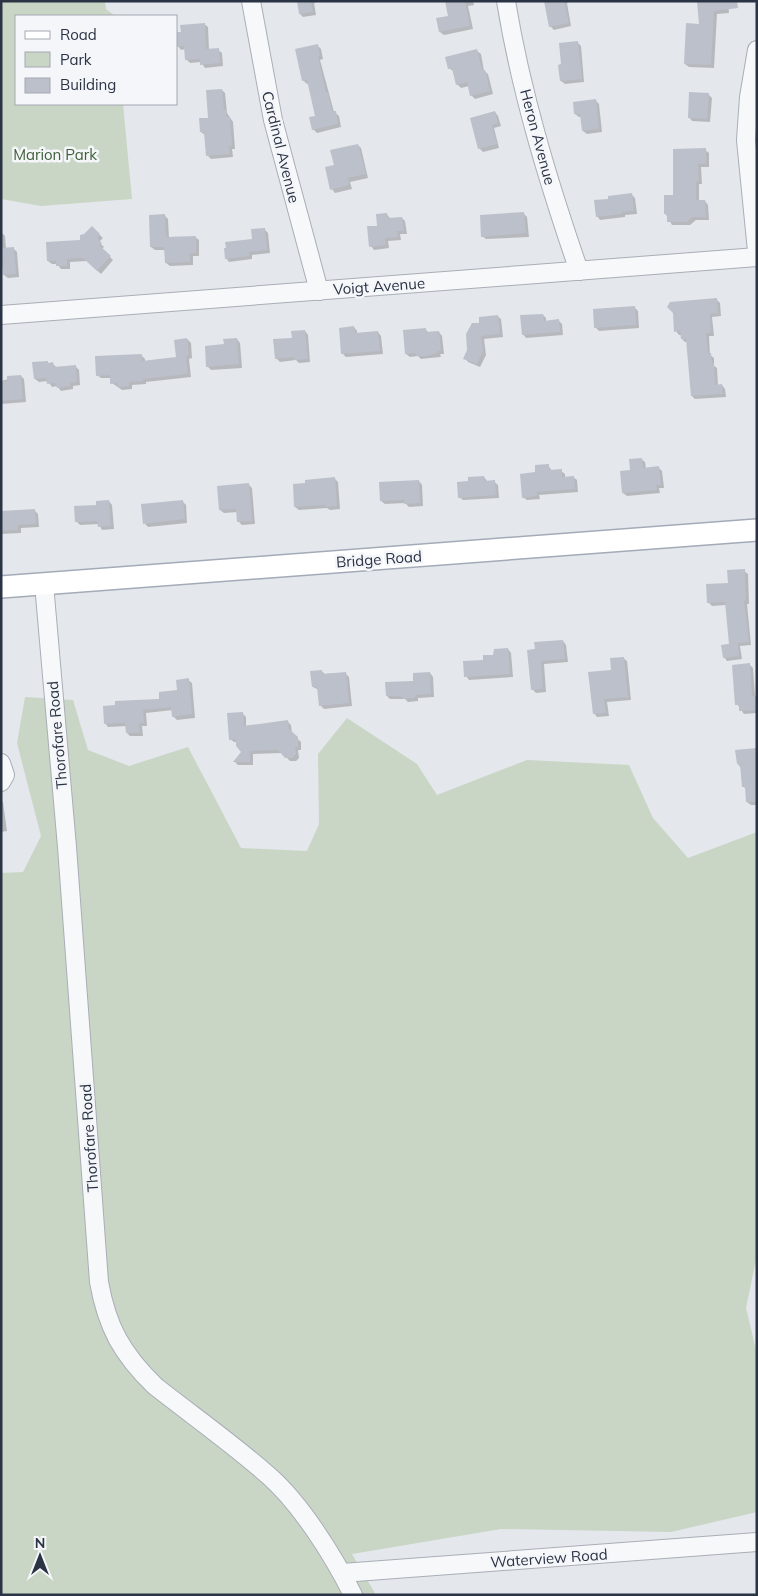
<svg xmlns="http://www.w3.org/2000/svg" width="758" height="1596" viewBox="0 0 758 1596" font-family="Mulish,sans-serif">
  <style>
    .green { fill: #c9d6c5 }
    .shadow { fill: #0003 }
    .building { fill: #bbc0ca }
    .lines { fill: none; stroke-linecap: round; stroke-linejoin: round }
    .minor-casing { stroke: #a9aeb7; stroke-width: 20 }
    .major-casing { stroke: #a3abb8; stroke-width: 24 }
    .minor { stroke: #f7f8fa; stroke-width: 18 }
    .major { stroke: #fff; stroke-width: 21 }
    .labels { text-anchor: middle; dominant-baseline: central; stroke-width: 5; stroke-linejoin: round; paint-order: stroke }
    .street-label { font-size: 15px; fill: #2b3445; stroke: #f4f6f9 }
    .park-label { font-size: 15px; fill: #3f6138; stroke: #f4f6f9 }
  </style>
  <rect width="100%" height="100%" fill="#e4e7ec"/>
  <g class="green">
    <path d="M1,1H105L106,9L115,16H16V104H123L132,199L41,206L1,199Z"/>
    <path d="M25,697L73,700L88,750L129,766L188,747L241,848L307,851L319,824L318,754L347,718L417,764L437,795L527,760L629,765L653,818L688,858L757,832V1255L746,1308L757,1354V1512L671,1532L501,1529L352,1554L376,1595H1V873L23,872L41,836L17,743Z"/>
  </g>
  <g class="shadow">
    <path d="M298,1H320L314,3L316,15L303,17L300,14Z"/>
    <path d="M446,1H473L474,5L468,6L473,29L444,35L440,32L438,19L450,17Z"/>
    <path d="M548,1H570L567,3L571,26L554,30L550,26Z"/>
    <path d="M698,1H728L729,13L717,14L714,68L689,67L685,64L700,25Z"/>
    <path d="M204,24L208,27L209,50H218L222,53L223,66L205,68L201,62L190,63L186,59L185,49L181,50L178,46L182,33Z"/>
    <path d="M577,42L581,46L584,82L565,84L561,81Z"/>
    <path d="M317,45L321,49L323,59L320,60L334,112L339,116L341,127L317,133L313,129L316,116L309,83L307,84L303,80Z"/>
    <path d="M477,51L481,54L484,71L488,74L493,94L475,99L471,95L469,86L461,88L457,84L453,71L449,68Z"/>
    <path d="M222,90L225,93L227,113L233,122L235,149H232L233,157L211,159L208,156L205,135L201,132L210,119Z"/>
    <path d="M708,94L712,98L710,122L692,121L689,117Z"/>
    <path d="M595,100L599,104L602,132L587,134L583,131L582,117H579L575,114Z"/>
    <path d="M495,112L498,116L501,126L494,128L499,148L483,152L479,148Z"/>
    <path d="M358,145L361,148L368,178L350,182L352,189L335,193L332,189L335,166Z"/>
    <path d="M705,150L709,153V167H701L702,184H699V201H705L708,205L709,220H696L690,225H672L665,213Z"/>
    <path d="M632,195L635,198L637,214L625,215V217L600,220L597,216Z"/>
    <path d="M524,214L527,217L529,237L486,239L482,236Z"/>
    <path d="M387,215L391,219L402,218L405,221L407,234H400L401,240L388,241L389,248L374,250L371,246L378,227Z"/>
    <path d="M165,216L168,219L169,238L195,237L199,240V256H193V265L170,266L166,263V250H155L151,247Z"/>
    <path d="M92,228L103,238L99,242L104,247L102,249L113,260L101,274L87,261L70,262V269H61L57,264H52L48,261L81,241Z"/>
    <path d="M264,229L268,233L270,253L252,255V259L229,262L226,258L253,241Z"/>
    <path d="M1,232L5,236L6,249L13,248L17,252L19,277L8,278L4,275V266H1Z"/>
    <path d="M716,299L720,303L721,316L712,317L714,336H709L710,355L714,358V366L717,368L718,386L722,385L725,389L726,397L695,399L692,396L688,342H685L682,339V335H679L676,331Z"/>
    <path d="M634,307L638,311L639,328L599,331L595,327Z"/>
    <path d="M543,315L546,318V322L559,321L562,324L563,335L526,338L523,334Z"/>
    <path d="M497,316L501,319L503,337L484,339L486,355L480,367L468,362L465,358L481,324Z"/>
    <path d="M354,327L357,331V334L378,332L381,336L383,354L346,357L343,354L340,329Z"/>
    <path d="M425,329L429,333L439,332L442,336L444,354H440L441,357L430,358L421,359L418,356L410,357L406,354Z"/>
    <path d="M305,331L308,335L310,362L299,363L296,360L280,362L276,358L293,339Z"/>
    <path d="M187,339L191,343L192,358L189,359L191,377L146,382V384L132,385V389L122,390L112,383L111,378H101L97,375L141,355L145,359V362L177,358Z"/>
    <path d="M237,339L240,343L242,368L211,370L208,367L225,345Z"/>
    <path d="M47,362L49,364H53L57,368L75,366L79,370L80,385L73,386V389L61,391L57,386L52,387L48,381L39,382L35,379Z"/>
    <path d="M21,376L24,379L26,402L1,404V381Z"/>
    <path d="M641,459L645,462L646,469L659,468L662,471L664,488H659L660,493L627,496L623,493L621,472L632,471Z"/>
    <path d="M548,465L552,471H561L565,474V478L573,477L577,480L578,492L539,495L540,499L527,500L523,497L537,474Z"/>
    <path d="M484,477L487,481L494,482L498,485L499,498L463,500L459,497L470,482Z"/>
    <path d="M335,479L338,482L340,509L330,510L327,508L299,510L295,507L307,485Z"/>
    <path d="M419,481L422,485L423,506L409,507L405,503L385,504L381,501Z"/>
    <path d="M249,485L252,488L255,524L242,525L239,522L238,512L224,513L220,510Z"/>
    <path d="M109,501L112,505L114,529L102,530L99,524L80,525L76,521L98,506Z"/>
    <path d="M182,501L186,505L187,523L148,527L145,524Z"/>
    <path d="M34,510L38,514L39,527L21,528V533L1,534V512Z"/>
    <path d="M744,571L748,574L749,604H747L751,645L740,646L742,659L727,661L724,657L732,645L726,605L712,606L708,602Z"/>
    <path d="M563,641L566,645L568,662L544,664L546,692L536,693L532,689L529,651Z"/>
    <path d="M508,649L511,653L513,677L469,680L466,676L484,661Z"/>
    <path d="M623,658L627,661L631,700L607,702L609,716L597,717L594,713L612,671Z"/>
    <path d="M749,664L753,668L755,696L757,698V713L744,714L737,704Z"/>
    <path d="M321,671L325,674L345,673L349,677L352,706L324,709L320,705L319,690L313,687Z"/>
    <path d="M430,673L433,677L434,697L418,698V701L408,702L405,699H390L387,696Z"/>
    <path d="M188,680L192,683L195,718L177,720L173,716V710L146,713L147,726H142L143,736H130L127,733V726L108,727L105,723L179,692Z"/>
    <path d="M242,713L246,717V726L288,722L291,725L292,734L301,742V750H298L299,758L296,761H290L282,753L253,754V765H238L235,762L243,752L237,742H234L230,739Z"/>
    <path d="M757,749V805H751L747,802V790L743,786L741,768L738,764Z"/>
    <path d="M1,801L3,802L7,831L1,832Z"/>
  </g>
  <g class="building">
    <path d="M297,1H311L313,12L299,14Z"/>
    <path d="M445,1H465L470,26L439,32L436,18L448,16Z"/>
    <path d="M544,1H564L569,23L549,27Z"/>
    <path d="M697,1H737L738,8L714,11L711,65L684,64L686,23L699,24Z"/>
    <path d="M205,23L206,49L219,48L220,63L200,65V59L185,60L184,46L176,47V32H181L180,25Z"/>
    <path d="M578,41L582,79L560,81L558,65L561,64L559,43Z"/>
    <path d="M318,44L320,56H318L326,93H328L332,111H336L338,124L312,130L309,117L315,116L307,80L302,81L295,49Z"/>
    <path d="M477,49L482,70H485L490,91L470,96L467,82L456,85L452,68L448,69L445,57Z"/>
    <path d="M222,89L224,110H226V117H230L232,146H229L230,154L206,156L204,132H200L199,118H208L206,90Z"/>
    <path d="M689,92L709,93L707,119L688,118Z"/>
    <path d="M596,99L599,129L582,131L580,114H574L573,102Z"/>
    <path d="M495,111L498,123L492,125L497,144L478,149L470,118Z"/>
    <path d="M358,144L366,174L348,178L349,185L330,190L325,167L334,165L330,150Z"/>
    <path d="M706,148V164H698L699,181H696V200H705L706,217H692L687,222H667V214H664V195H673V149Z"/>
    <path d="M632,193L634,211L622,212V214L596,217L594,200L608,199V196Z"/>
    <path d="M524,212L526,233L481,237L480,215Z"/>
    <path d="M387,213L388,218L402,217L404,231H397L398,237L385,238L386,245L369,247L367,226H377L376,214Z"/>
    <path d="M165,214L166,237L196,236V253H190V262L165,263L164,247H150L149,215Z"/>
    <path d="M92,226L100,234L97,238L102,243L99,245L111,256L97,271L83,258L67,259V266H56V261H47L46,242L80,240V235L84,234Z"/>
    <path d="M265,228L267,250L249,252V256L225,259L224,248H226L225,242L252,239L251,229Z"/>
    <path d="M14,247L16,274L3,275L1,248Z"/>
    <path d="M717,298L718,313L710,314L711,333H706L708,354L711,353L712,363H714L715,385L722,384L723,394L691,396L686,339H681L680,331L674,332L673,313L667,307L670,302Z"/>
    <path d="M635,306L636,325L594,328L593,309Z"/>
    <path d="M543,314L544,321L559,319L560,332L522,335L520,315Z"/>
    <path d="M498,315L500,334L481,336L483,351L477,364L463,359L467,350L466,334L472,323H479V317Z"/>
    <path d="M354,326L355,333L378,331L380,351L341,354L339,328Z"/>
    <path d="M426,328V332L439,331L441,351H438V353L426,356H416V353L405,354L403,330Z"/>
    <path d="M305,330L308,359L294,360V357L275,359L273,339L292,338L291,331Z"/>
    <path d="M187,338L189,355L186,356L188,374L143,379V381L129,382V386L118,387L117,383L110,384V375L96,376L95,356L142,354V361L176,357L174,340Z"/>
    <path d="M237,338L239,364L206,367L205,346L224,344L223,339Z"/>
    <path d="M48,361V363L53,362L54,367L76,365L77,382L70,383V386L57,388L55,383L47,384L46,378L34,379L32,362Z"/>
    <path d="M21,375L23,399L1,401V381H7V376Z"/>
    <path d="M642,458L643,468L659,466L661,485H656L657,490L622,493L620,471L630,470L629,459Z"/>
    <path d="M549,464V470L562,469V477L574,476L575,489L537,492V496L522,498L520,474L535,472V465Z"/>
    <path d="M484,476L485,481L495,480L496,495L458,498L457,482L468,481V477Z"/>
    <path d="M335,477L337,506L325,507V505L294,507L293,484L305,483V480Z"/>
    <path d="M419,480L420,503L404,504V500L380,501L379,482Z"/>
    <path d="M249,483L252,521L237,522L236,509L219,510L217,486Z"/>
    <path d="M109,500L111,526L98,527L97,521L75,522L74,506L96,505V501Z"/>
    <path d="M183,500L185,519L143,524L141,504Z"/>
    <path d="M35,509L36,524L18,525V530L1,531V511Z"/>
    <path d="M745,569L746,601H744L749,642L738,643L739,656L723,658L721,645L734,643L729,644L725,602L707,603L706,584L728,583L727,570Z"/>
    <path d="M563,640L565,659L541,661L543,689L531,690L527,650L535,649L534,642Z"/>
    <path d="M508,648L510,674L464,677L463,661L483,660V655H493L494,649Z"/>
    <path d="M624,657L628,697L604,699L606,713L593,714L588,672L611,670L610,658Z"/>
    <path d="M750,663L752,696H756L757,710L739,711V705H735L732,665Z"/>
    <path d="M322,670V674L346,672L349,703L319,706L317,687H312L310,671Z"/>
    <path d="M430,672L431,694L415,695V698L403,699L400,696H386L385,682L413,681V673Z"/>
    <path d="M189,678L192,714L172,717L171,707L143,710L144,723H139L140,733H126L125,723L104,724L103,706L115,705V701L159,699V692L177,690L176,680Z"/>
    <path d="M243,712L244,726L288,720L289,729L298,737V747H295L296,754L292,758H285L278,750L250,751V762H233L241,752L236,746V739L229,740L227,713Z"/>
    <path d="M757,748V802H746L745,787H742L740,764H737L735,750Z"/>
  </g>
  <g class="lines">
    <defs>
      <g id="minor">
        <path d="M251,1L273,120L319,291"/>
        <path d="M506,1C521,93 549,184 579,271"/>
        <path d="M757,50L749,97L746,140L757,251"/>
        <path d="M1,315L757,257"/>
        <path d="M44,584L67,847L99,1282C107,1327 122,1354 155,1386C193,1416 233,1444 269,1476C301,1504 334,1557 353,1595"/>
        <path d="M1,763L5,775L1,782"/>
        <path d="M342,1573L757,1542"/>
      </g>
      <path id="major" d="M1,587L757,530"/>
    </defs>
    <use href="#minor" class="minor-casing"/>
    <use href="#major" class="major-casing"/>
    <use href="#minor" class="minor"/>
    <use href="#major" class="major"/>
  </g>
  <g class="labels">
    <g class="street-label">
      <text transform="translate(538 137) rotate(75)">Heron Avenue</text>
      <text transform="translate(281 147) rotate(76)">Cardinal Avenue</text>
      <text transform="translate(379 286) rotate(-4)">Voigt Avenue</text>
      <text transform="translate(379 559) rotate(-4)">Bridge Road</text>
      <text transform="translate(57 735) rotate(-95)">Thorofare Road</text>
      <text transform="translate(89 1138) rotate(-94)">Thorofare Road</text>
      <text transform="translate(549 1558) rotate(-4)">Waterview Road</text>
    </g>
    <g class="park-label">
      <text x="55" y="154">Marion Park</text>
    </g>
  </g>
  <rect width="758" height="1596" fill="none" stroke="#2b3445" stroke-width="5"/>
  <rect x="15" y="15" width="162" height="90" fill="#f4f6f9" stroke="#a4a8b1"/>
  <rect x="25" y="31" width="25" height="8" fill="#ffffff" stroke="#a4a8b1"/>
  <text x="60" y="40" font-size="15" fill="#2b3445">Road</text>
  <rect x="25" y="52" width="25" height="15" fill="#c9d6c5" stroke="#a4a8b1"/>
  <text x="60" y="65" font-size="15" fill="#2b3445">Park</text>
  <rect x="25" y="78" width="25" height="15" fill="#bbc0ca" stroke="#a4a8b1"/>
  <text x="60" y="90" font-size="15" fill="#2b3445">Building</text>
  <g transform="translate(40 1556)" stroke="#f4f6f9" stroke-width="4" paint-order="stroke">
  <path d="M0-4L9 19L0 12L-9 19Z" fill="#2b3445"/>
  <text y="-8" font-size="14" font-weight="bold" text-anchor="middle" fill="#2b3445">N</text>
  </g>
</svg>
